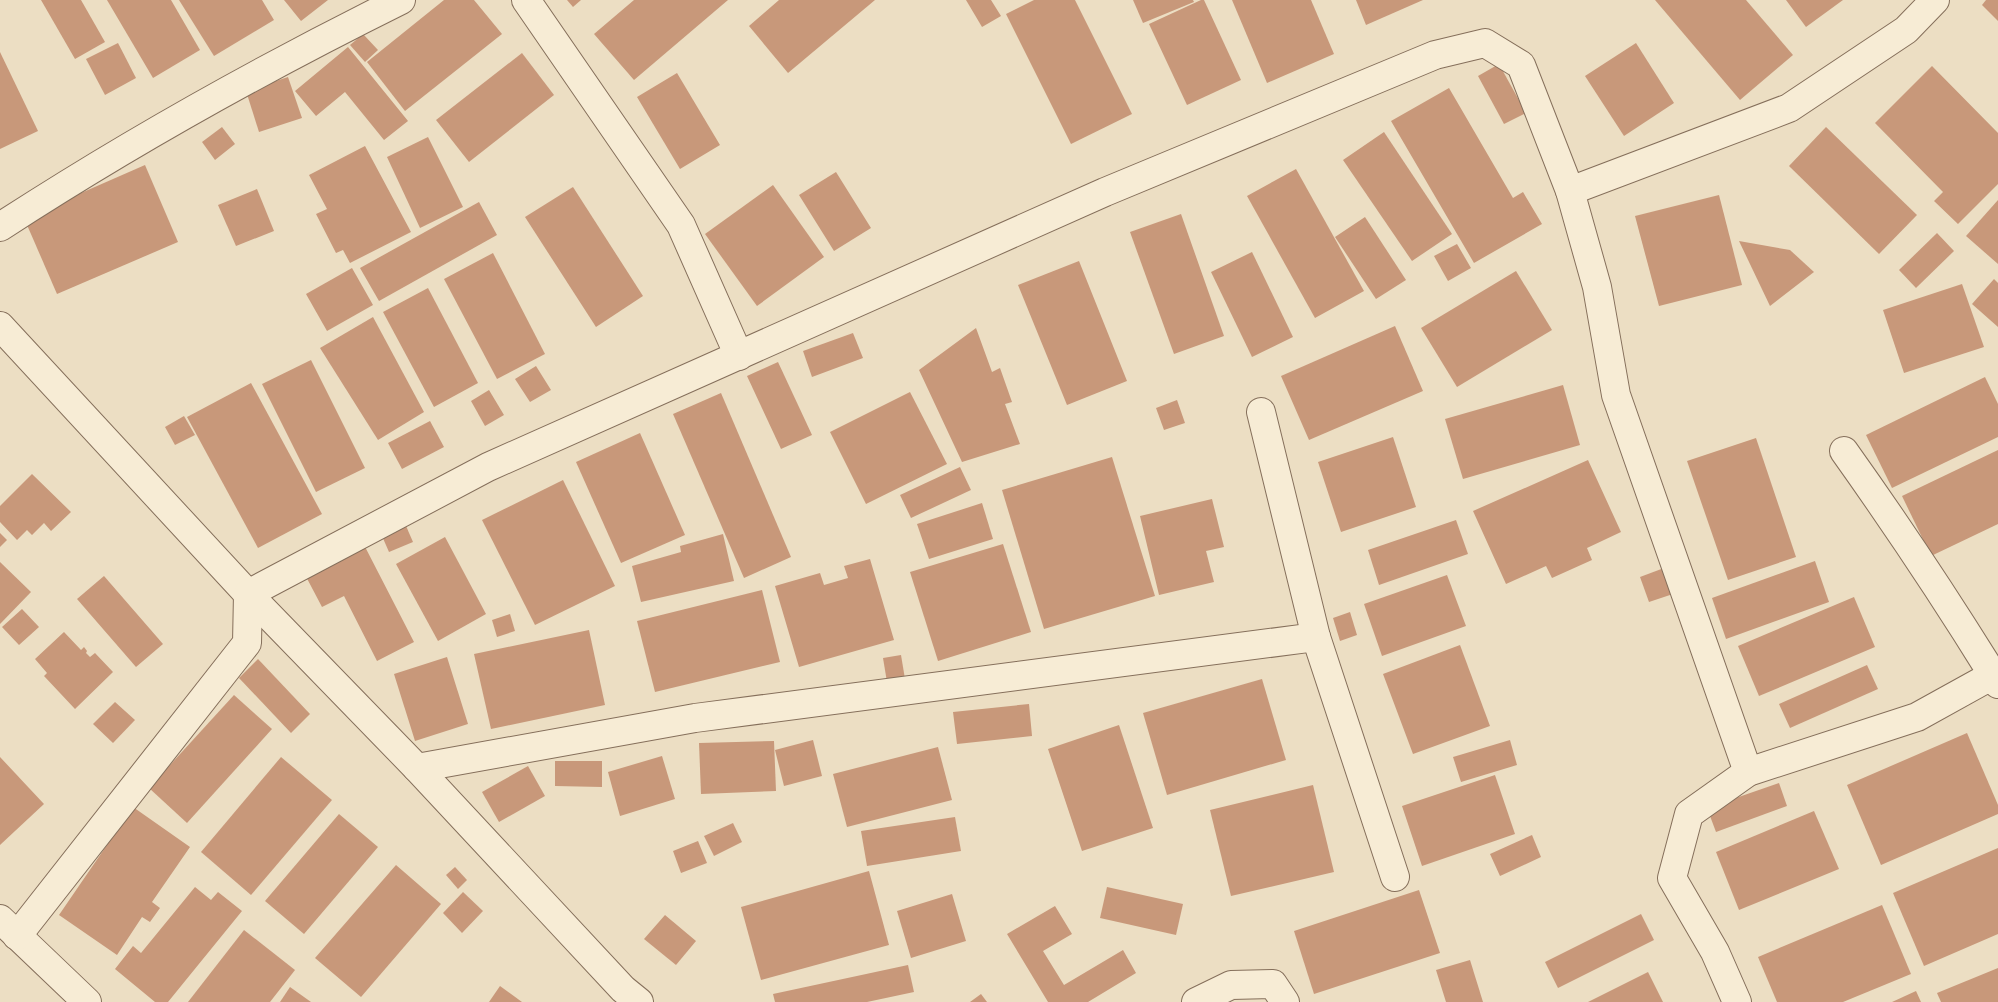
<svg xmlns="http://www.w3.org/2000/svg" width="1998" height="1002" viewBox="0 0 1998 1002" font-family="Lora,serif">
  <style>
    .building { fill: #c8987a }
    .lines { fill: none; stroke-linecap: round; stroke-linejoin: round }
    .minor-casing { stroke: #856f5b; stroke-width: 30 }
    .minor { stroke: #f7ecd5; stroke-width: 28 }
  </style>
  <rect width="100%" height="100%" fill="#ecdec3"/>
  <g class="building">
    <path d="M41,0H81L105,42L75,59Z"/>
    <path d="M107,0H171L200,50L153,78Z"/>
    <path d="M179,0H262L274,20L214,56Z"/>
    <path d="M284,0H328L301,21Z"/>
    <path d="M444,0H474L502,34L405,111L367,62Z"/>
    <path d="M567,0H581L573,7Z"/>
    <path d="M634,0H728L634,80L594,34Z"/>
    <path d="M779,0H875L788,73L749,26Z"/>
    <path d="M966,0H991L1001,16L982,27Z"/>
    <path d="M1034,0H1075L1132,114L1071,144L1006,14Z"/>
    <path d="M1133,0H1193L1194,2L1143,23Z"/>
    <path d="M1201,0H1204L1241,80L1187,105L1149,24Z"/>
    <path d="M1232,0H1311L1334,54L1267,83Z"/>
    <path d="M1356,0H1423L1366,25Z"/>
    <path d="M1655,0H1746L1793,55L1740,100Z"/>
    <path d="M1786,0H1843L1806,27Z"/>
    <path d="M1986,0H1998V21L1982,5Z"/>
    <path d="M363,34L378,50L365,62L350,45Z"/>
    <path d="M118,43L136,78L105,95L86,59Z"/>
    <path d="M1636,43L1674,103L1624,136L1585,76Z"/>
    <path d="M348,47L408,121L384,140L345,92L316,116L295,91Z"/>
    <path d="M0,52L38,131L0,149Z"/>
    <path d="M522,53L554,95L469,162L436,120Z"/>
    <path d="M1499,64L1526,113L1504,124L1478,76Z"/>
    <path d="M1932,66L1998,133V184L1958,224L1934,201L1943,192L1875,123Z"/>
    <path d="M677,73L720,145L680,169L637,97Z"/>
    <path d="M288,77L302,118L259,132L246,91Z"/>
    <path d="M1449,88L1513,198L1523,192L1542,224L1474,263L1391,121Z"/>
    <path d="M222,127L235,144L215,160L202,142Z"/>
    <path d="M1826,127L1917,215L1879,254L1789,166Z"/>
    <path d="M1384,132L1452,234L1412,261L1343,160Z"/>
    <path d="M428,137L463,207L420,228L387,157Z"/>
    <path d="M365,146L411,232L350,263L343,250L336,253L316,214L327,209L309,175Z"/>
    <path d="M145,165L178,242L57,294L24,218Z"/>
    <path d="M1296,169L1364,291L1315,318L1247,196Z"/>
    <path d="M836,172L871,228L834,251L799,195Z"/>
    <path d="M773,185L824,257L757,306L705,234Z"/>
    <path d="M573,187L643,296L596,327L525,217Z"/>
    <path d="M257,189L274,231L236,246L218,205Z"/>
    <path d="M1719,195L1742,285L1659,306L1635,216Z"/>
    <path d="M1998,200V264L1966,236Z"/>
    <path d="M479,202L497,235L379,301L360,268Z"/>
    <path d="M1181,214L1224,336L1174,354L1130,232Z"/>
    <path d="M1365,217L1406,280L1376,299L1335,237Z"/>
    <path d="M1937,233L1954,251L1916,288L1899,270Z"/>
    <path d="M1739,241L1790,250L1814,272L1770,306Z"/>
    <path d="M1457,244L1471,268L1448,281L1434,256Z"/>
    <path d="M1252,252L1293,337L1252,357L1211,272Z"/>
    <path d="M493,253L545,354L497,379L444,279Z"/>
    <path d="M1079,261L1127,381L1067,405L1018,285Z"/>
    <path d="M352,268L373,305L327,331L306,294Z"/>
    <path d="M1516,271L1552,330L1457,387L1421,328Z"/>
    <path d="M1994,279L1998,283V327L1972,304Z"/>
    <path d="M1962,284L1984,347L1904,373L1883,310Z"/>
    <path d="M428,288L478,383L434,407L383,312Z"/>
    <path d="M373,317L424,412L378,440L320,348Z"/>
    <path d="M1395,326L1423,391L1309,440L1281,376Z"/>
    <path d="M976,328L992,372L1000,368L1012,402L1005,404L1020,444L962,462L919,370Z"/>
    <path d="M853,333L863,358L812,377L803,351Z"/>
    <path d="M311,360L365,468L316,492L262,384Z"/>
    <path d="M778,362L812,435L781,449L747,376Z"/>
    <path d="M536,366L551,390L530,402L515,379Z"/>
    <path d="M1985,377L1998,404V437L1892,488L1866,435Z"/>
    <path d="M251,383L322,514L258,548L187,417Z"/>
    <path d="M1563,385L1580,445L1463,479L1445,419Z"/>
    <path d="M489,390L504,415L485,426L471,401Z"/>
    <path d="M910,392L947,464L866,504L830,432Z"/>
    <path d="M721,393L791,557L744,578L673,414Z"/>
    <path d="M1177,400L1185,423L1164,430L1156,408Z"/>
    <path d="M184,416L195,435L175,445L165,427Z"/>
    <path d="M430,421L444,447L402,469L388,443Z"/>
    <path d="M640,433L685,535L621,563L576,462Z"/>
    <path d="M1393,437L1416,507L1341,532L1318,462Z"/>
    <path d="M1756,438L1796,557L1728,580L1687,461Z"/>
    <path d="M1998,450V524L1931,556L1902,496Z"/>
    <path d="M1112,457L1155,596L1044,629L1002,490Z"/>
    <path d="M1588,460L1621,532L1587,548L1592,560L1552,578L1546,566L1506,584L1473,511Z"/>
    <path d="M960,467L971,490L911,518L900,495Z"/>
    <path d="M32,474L71,512L51,531L44,523L32,535L27,530L17,540L0,522V506Z"/>
    <path d="M563,480L615,586L535,625L482,520Z"/>
    <path d="M1212,499L1224,547L1206,551L1214,582L1159,595L1140,516Z"/>
    <path d="M982,503L993,539L929,559L917,524Z"/>
    <path d="M403,519L413,542L389,552L379,529Z"/>
    <path d="M1456,520L1468,554L1379,585L1368,550Z"/>
    <path d="M0,533L7,540L0,547Z"/>
    <path d="M723,534L734,581L641,602L632,566L681,552L680,546Z"/>
    <path d="M445,537L486,614L438,641L396,564Z"/>
    <path d="M361,539L414,642L377,661L344,596L322,607L302,569Z"/>
    <path d="M1003,544L1031,632L938,661L910,572Z"/>
    <path d="M870,559L894,640L799,667L775,586L820,573L824,585L848,578L844,566Z"/>
    <path d="M1815,561L1829,602L1726,639L1712,598Z"/>
    <path d="M0,562L31,592L0,624Z"/>
    <path d="M1664,568L1673,594L1649,602L1640,577Z"/>
    <path d="M1447,575L1466,626L1382,656L1364,604Z"/>
    <path d="M104,576L163,644L136,667L77,599Z"/>
    <path d="M762,590L780,662L655,692L637,621Z"/>
    <path d="M1854,597L1875,647L1759,696L1738,646Z"/>
    <path d="M22,609L39,627L19,645L2,627Z"/>
    <path d="M1350,612L1357,635L1340,641L1333,618Z"/>
    <path d="M510,614L515,631L497,637L492,620Z"/>
    <path d="M589,630L605,705L491,729L474,654Z"/>
    <path d="M64,632L81,650L84,647L87,651L86,653L90,657L95,653L113,672L75,709L44,676L47,673L35,659Z"/>
    <path d="M1460,645L1490,726L1413,754L1383,674Z"/>
    <path d="M901,655L905,679L887,682L883,658Z"/>
    <path d="M447,657L468,724L415,741L394,674Z"/>
    <path d="M258,659L310,714L291,733L239,678Z"/>
    <path d="M1867,665L1878,689L1790,728L1779,704Z"/>
    <path d="M1262,679L1286,760L1167,795L1143,713Z"/>
    <path d="M234,695L272,729L187,823L149,788Z"/>
    <path d="M115,702L135,720L113,743L93,724Z"/>
    <path d="M1029,704L1032,736L957,744L953,712Z"/>
    <path d="M1119,725L1153,828L1082,851L1048,749Z"/>
    <path d="M1967,733L1998,805V814L1881,865L1847,785Z"/>
    <path d="M813,740L822,776L784,786L775,750Z"/>
    <path d="M1510,740L1517,765L1461,782L1453,757Z"/>
    <path d="M774,741L776,791L701,794L699,743Z"/>
    <path d="M938,747L952,800L847,827L833,774Z"/>
    <path d="M662,756L675,799L620,816L608,772Z"/>
    <path d="M0,757L44,804L0,845Z"/>
    <path d="M281,757L332,800L251,895L201,852Z"/>
    <path d="M555,761H602V787L555,786Z"/>
    <path d="M528,766L545,796L499,822L482,792Z"/>
    <path d="M1495,775L1515,834L1422,866L1402,806Z"/>
    <path d="M1779,783L1787,806L1716,832L1707,808Z"/>
    <path d="M1313,785L1334,872L1231,896L1210,810Z"/>
    <path d="M133,807L190,847L152,902L160,908L150,922L142,917L117,955L59,915Z"/>
    <path d="M1814,811L1839,869L1739,910L1716,852Z"/>
    <path d="M339,814L378,847L304,934L265,901Z"/>
    <path d="M955,817L961,851L867,866L861,831Z"/>
    <path d="M733,823L742,842L714,856L704,836Z"/>
    <path d="M1532,835L1541,857L1500,876L1490,854Z"/>
    <path d="M698,841L707,863L681,873L673,851Z"/>
    <path d="M1998,848V934L1924,966L1893,893Z"/>
    <path d="M396,865L441,904L361,997L315,958Z"/>
    <path d="M455,867L467,880L458,889L446,875Z"/>
    <path d="M869,871L889,945L761,980L741,907Z"/>
    <path d="M195,887L211,900L218,892L242,911L168,1002H155L115,969L133,946L141,953Z"/>
    <path d="M1107,887L1183,904L1176,935L1100,918Z"/>
    <path d="M1419,890L1440,953L1314,994L1294,931Z"/>
    <path d="M463,892L483,911L462,933L443,913Z"/>
    <path d="M952,894L966,941L911,958L897,911Z"/>
    <path d="M1882,905L1911,974L1843,1002H1777L1758,957Z"/>
    <path d="M1055,906L1072,934L1043,951L1064,985L1123,950L1136,973L1088,1002H1048L1007,934Z"/>
    <path d="M1641,914L1654,940L1558,988L1545,962Z"/>
    <path d="M665,915L696,941L676,965L644,939Z"/>
    <path d="M244,930L295,970L270,1002H188Z"/>
    <path d="M1470,960L1483,1002H1446L1436,970Z"/>
    <path d="M908,965L914,992L867,1002H775L773,994Z"/>
    <path d="M1998,968V1002H1941L1937,993Z"/>
    <path d="M1648,972L1663,1002H1588Z"/>
    <path d="M500,986L522,1002H489Z"/>
    <path d="M290,987L311,1002H280Z"/>
    <path d="M1916,991L1921,1002H1892Z"/>
    <path d="M981,994L987,1002H970Z"/>
  </g>
  <g class="lines">
    <defs>
      <g id="minor">
        <path d="M526,0L681,225L739,356"/>
        <path d="M1570,191L1789,108L1906,30L1935,0"/>
        <path d="M0,227C129,143 264,68 401,0"/>
        <path d="M0,326L248,594L417,768L623,989L639,1002"/>
        <path d="M1261,412L1316,637L1395,877"/>
        <path d="M1844,451C1896,524 1946,599 1993,675"/>
        <path d="M417,768L695,718L1316,637"/>
        <path d="M0,919L87,1002"/>
        <path d="M17,936L247,643L248,594L488,467L1105,192L1435,55L1485,43L1521,65L1570,191L1597,287L1616,395L1748,772"/>
        <path d="M1196,1002L1231,985L1273,984L1285,1002"/>
        <path d="M1737,1002L1715,952L1672,878L1689,814L1748,772L1917,717L1993,675L1998,684"/>
      </g>
    </defs>
    <use href="#minor" class="minor-casing"/>
    <use href="#minor" class="minor"/>
  </g>
</svg>
